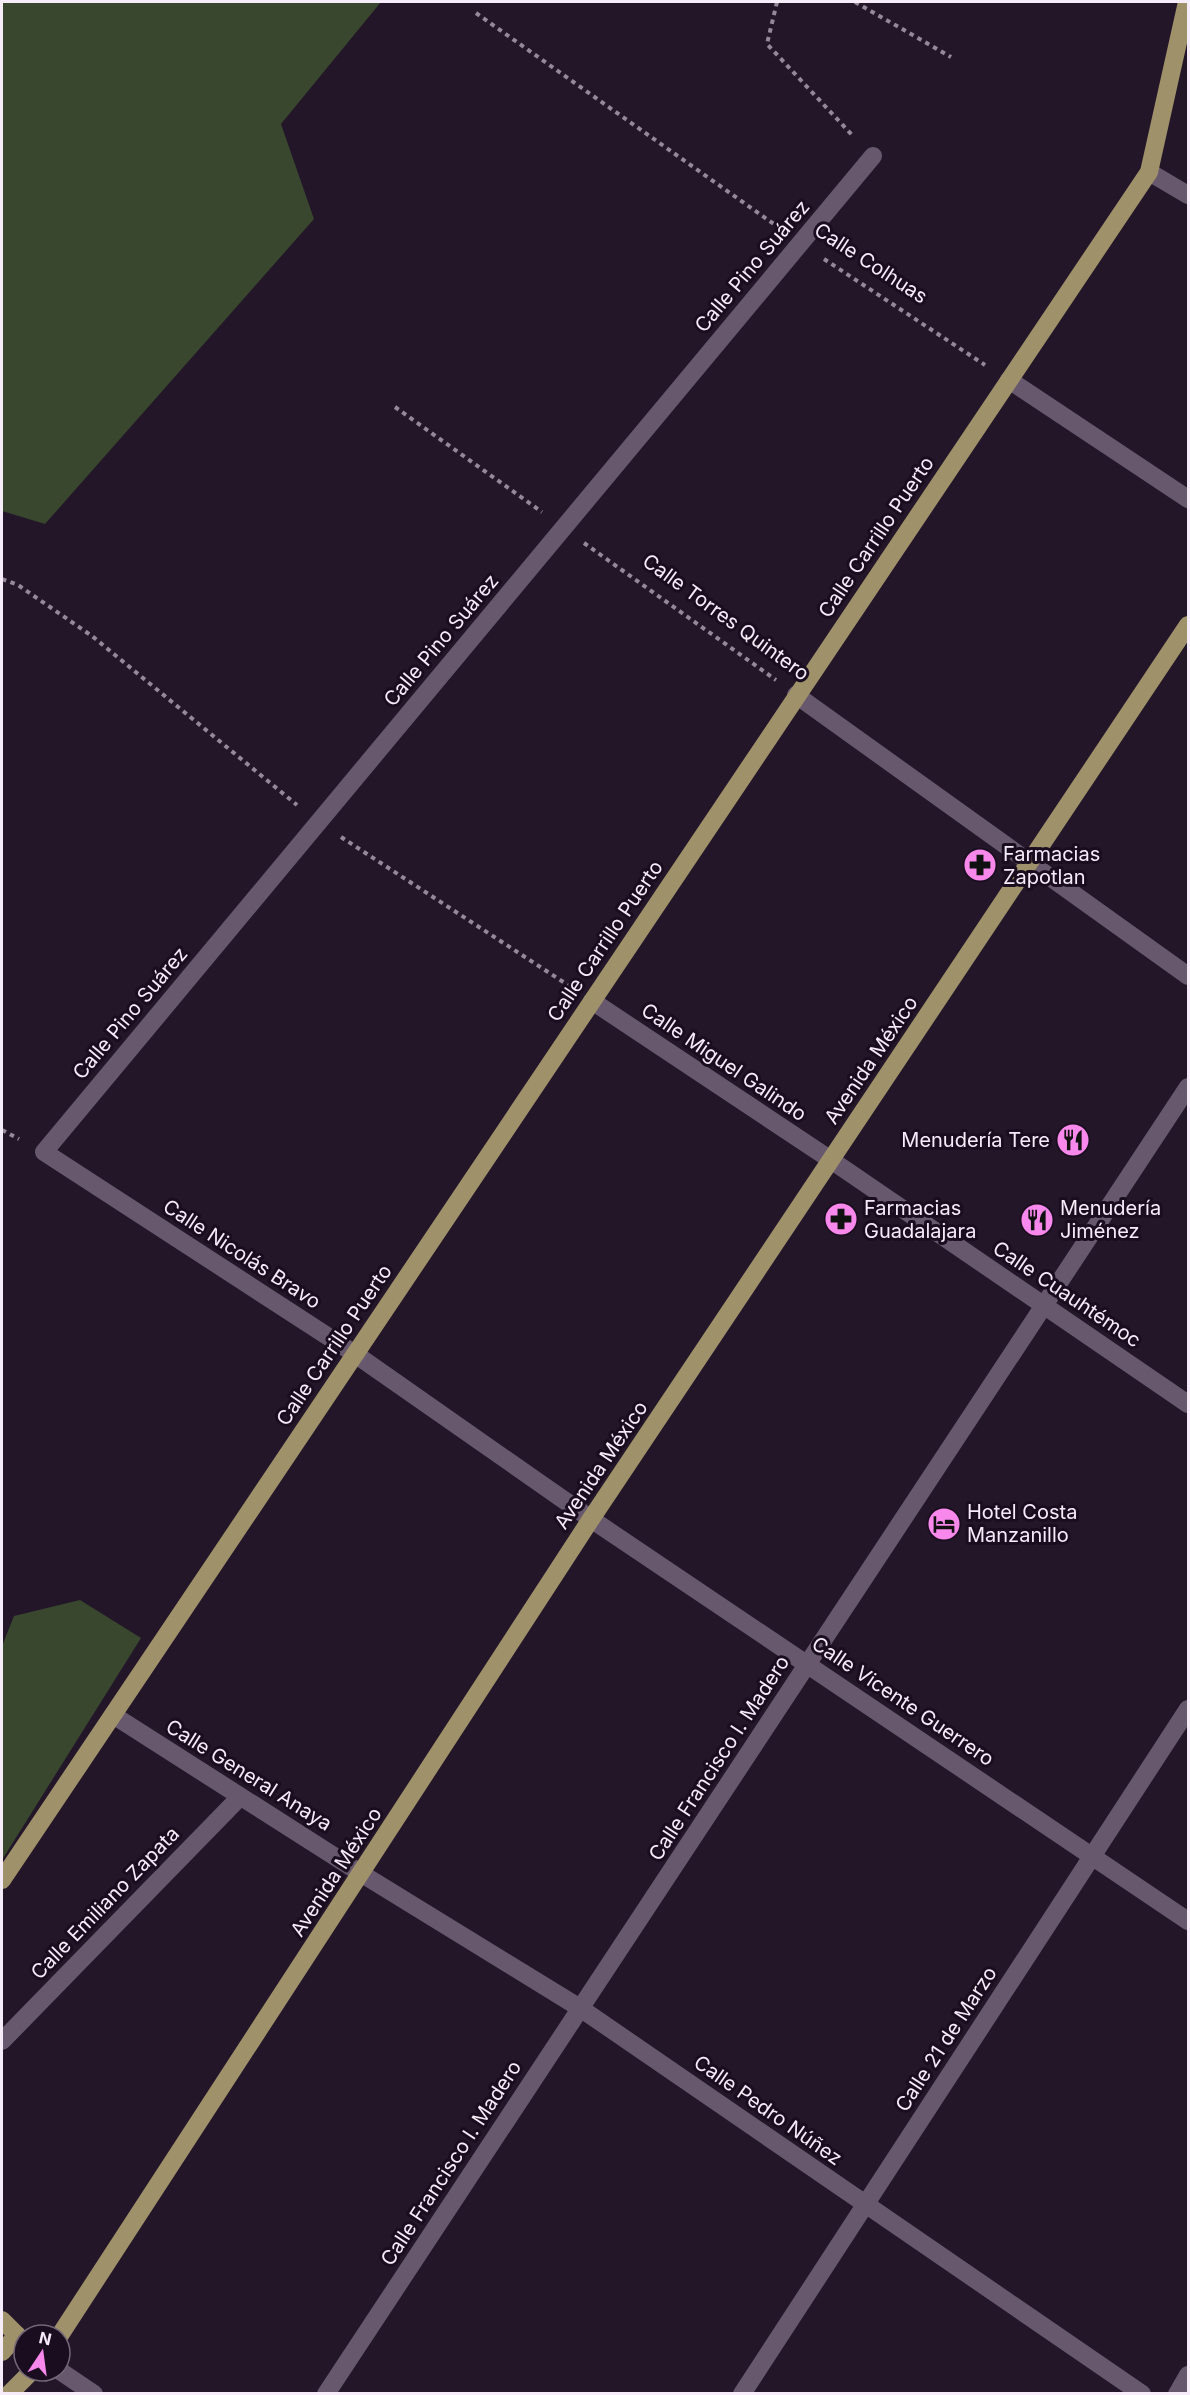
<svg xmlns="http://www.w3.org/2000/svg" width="1190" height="2395" viewBox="0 0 1190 2395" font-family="Inter,sans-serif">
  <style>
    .green { fill: #38472d }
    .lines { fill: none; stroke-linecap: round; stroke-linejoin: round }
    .path { stroke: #948999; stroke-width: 4; stroke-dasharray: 4.5 4.5; stroke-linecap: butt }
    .minor { stroke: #68586e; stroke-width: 18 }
    .major { stroke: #9f916a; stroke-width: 18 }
    .labels { text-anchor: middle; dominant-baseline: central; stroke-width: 6; stroke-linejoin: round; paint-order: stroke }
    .street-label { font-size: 20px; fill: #f6ecfa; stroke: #1a0d1f }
    .poi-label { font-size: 20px; fill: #f6ecfa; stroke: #1a0d1f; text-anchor: start }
  </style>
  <rect width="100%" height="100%" fill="#231628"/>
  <g class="green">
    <path d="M2,2H381L281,124L314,219L45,524L2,511Z"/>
    <path d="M80,1600L141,1638L2,1860V1646L14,1616Z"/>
  </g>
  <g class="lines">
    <g class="path">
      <path d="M777,2L767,44L853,136"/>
      <path d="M855,2L951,57"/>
      <path d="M476,13L778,227"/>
      <path d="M824,259L985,365"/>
      <path d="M395,407L542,512"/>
      <path d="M584,543L776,680"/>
      <path d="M2,579L18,585L92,636L297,805"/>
      <path d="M341,837L571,987"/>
      <path d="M2,1130L19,1139"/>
    </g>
    <g class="minor">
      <path d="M873,156L44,1152L355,1354L591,1519L1188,1921"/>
      <path d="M1149,172L1188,195"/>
      <path d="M1009,380L1188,499"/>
      <path d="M796,695L1188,976"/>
      <path d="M592,1001L831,1160L1188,1404"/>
      <path d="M113,1715L362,1874L580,2008L1142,2394"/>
      <path d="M2,2041L240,1797"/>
      <path d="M60,2371L94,2394"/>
      <path d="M326,2394L1188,1087"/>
      <path d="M742,2394L1188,1709"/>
      <path d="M1177,2394L1188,2375"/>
    </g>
    <g class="major">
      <path d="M2,1880L1149,172L1187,2"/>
      <path d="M2,2320L24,2342"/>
      <path d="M60,2335L591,1519L1188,625"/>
      <path d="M2,2352L17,2335"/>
      <path d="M9,2394L32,2371"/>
    </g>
  </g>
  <defs>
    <symbol id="pharmacy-disc" viewBox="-11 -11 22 22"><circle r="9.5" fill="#f888eb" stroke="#1a0d1f"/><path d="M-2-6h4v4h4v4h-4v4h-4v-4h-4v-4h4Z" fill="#111"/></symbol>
    <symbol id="restaurant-disc" viewBox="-11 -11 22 22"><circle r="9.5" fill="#f888eb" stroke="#1a0d1f"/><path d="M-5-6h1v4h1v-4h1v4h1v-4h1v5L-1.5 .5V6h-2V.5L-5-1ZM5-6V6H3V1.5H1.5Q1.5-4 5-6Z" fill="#111"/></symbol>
    <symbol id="hotel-disc" viewBox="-11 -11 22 22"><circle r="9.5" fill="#f888eb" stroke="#1a0d1f"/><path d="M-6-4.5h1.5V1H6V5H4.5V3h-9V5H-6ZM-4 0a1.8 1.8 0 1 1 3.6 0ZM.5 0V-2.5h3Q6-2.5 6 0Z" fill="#111"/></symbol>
  </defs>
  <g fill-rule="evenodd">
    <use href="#pharmacy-disc" x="961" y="846" width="38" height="38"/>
    <use href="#restaurant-disc" x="1054" y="1121" width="38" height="38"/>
    <use href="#pharmacy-disc" x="822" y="1200" width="38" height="38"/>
    <use href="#restaurant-disc" x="1018" y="1201" width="38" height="38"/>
    <use href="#hotel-disc" x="925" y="1505" width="38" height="38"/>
  </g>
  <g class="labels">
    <g class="street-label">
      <text transform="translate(871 263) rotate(33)">Calle Colhuas</text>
      <text transform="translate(752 266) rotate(-50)">Calle Pino Suárez</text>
      <text transform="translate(876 537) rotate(-56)">Calle Carrillo Puerto</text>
      <text transform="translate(726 617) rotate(36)">Calle Torres Quintero</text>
      <text transform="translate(441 640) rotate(-50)">Calle Pino Suárez</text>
      <text transform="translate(605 941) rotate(-56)">Calle Carrillo Puerto</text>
      <text transform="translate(130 1013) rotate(-50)">Calle Pino Suárez</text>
      <text transform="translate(871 1060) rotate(-56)">Avenida México</text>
      <text transform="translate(724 1062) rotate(34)">Calle Miguel Galindo</text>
      <text transform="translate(242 1254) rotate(33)">Calle Nicolás Bravo</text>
      <text transform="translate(1067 1294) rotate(34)">Calle Cuauhtémoc</text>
      <text transform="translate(334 1345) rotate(-56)">Calle Carrillo Puerto</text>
      <text transform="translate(601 1465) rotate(-56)">Avenida México</text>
      <text transform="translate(903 1701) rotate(34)">Calle Vicente Guerrero</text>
      <text transform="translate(719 1758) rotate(-57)">Calle Francisco I. Madero</text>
      <text transform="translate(249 1775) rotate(32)">Calle General Anaya</text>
      <text transform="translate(336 1872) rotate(-57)">Avenida México</text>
      <text transform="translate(105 1903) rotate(-46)">Calle Emiliano Zapata</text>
      <text transform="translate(946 2039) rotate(-57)">Calle 21 de Marzo</text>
      <text transform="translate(768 2110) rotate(35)">Calle Pedro Núñez</text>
      <text transform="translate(451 2163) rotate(-57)">Calle Francisco I. Madero</text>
    </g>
    <g class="poi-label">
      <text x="1003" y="854">Farmacias<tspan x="1003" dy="23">Zapotlan</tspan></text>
      <text x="1050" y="1140" text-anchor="end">Menudería Tere</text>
      <text x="864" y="1208">Farmacias<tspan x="864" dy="23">Guadalajara</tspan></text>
      <text x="1060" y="1208">Menudería<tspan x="1060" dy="23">Jiménez</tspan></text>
      <text x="967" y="1512">Hotel Costa<tspan x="967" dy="23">Manzanillo</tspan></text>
    </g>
  </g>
  <rect width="1190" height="2395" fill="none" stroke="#f6ecfa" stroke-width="6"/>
  <g transform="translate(42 2353) rotate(13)"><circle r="28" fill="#1a0d1f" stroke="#726677" stroke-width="1.5"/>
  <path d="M0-4.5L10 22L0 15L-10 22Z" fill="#f888eb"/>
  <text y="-9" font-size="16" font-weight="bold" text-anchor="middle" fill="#f6ecfa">N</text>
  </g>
</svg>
